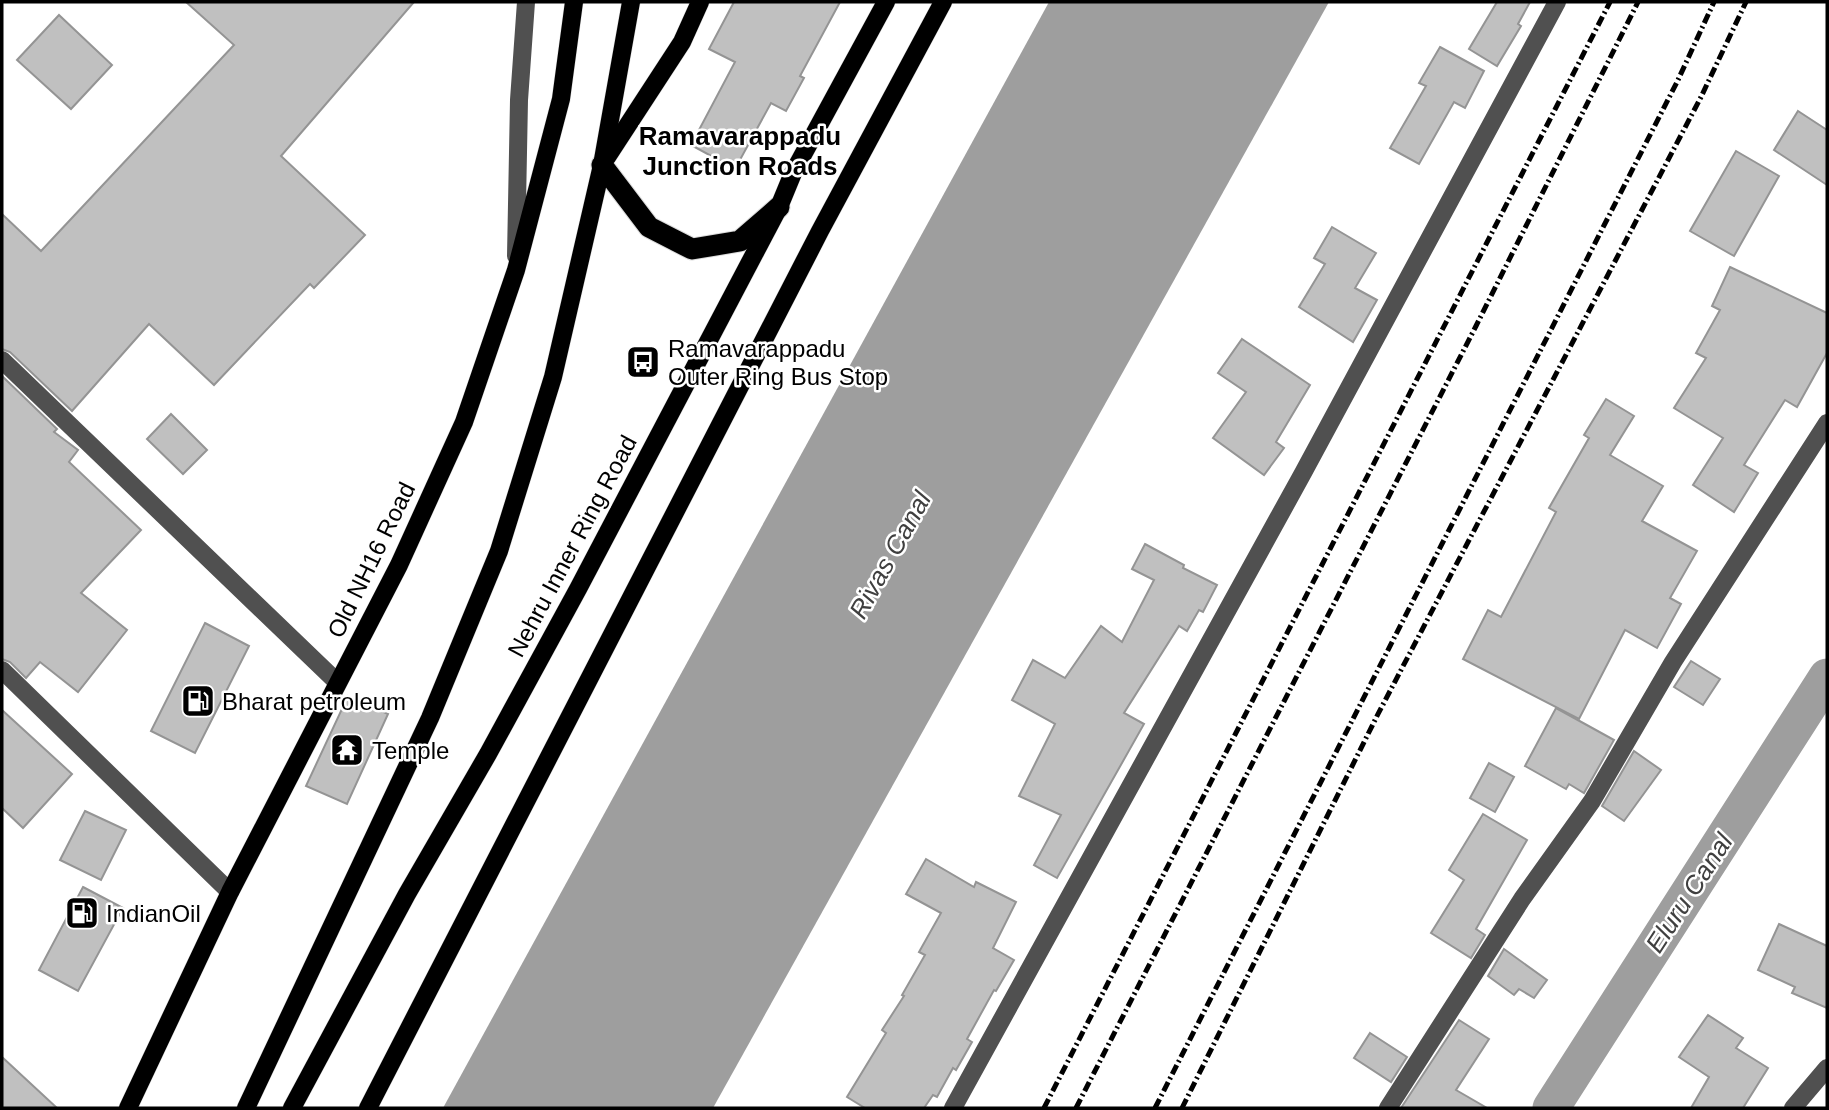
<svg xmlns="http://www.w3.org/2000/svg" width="1829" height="1110" viewBox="0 0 1829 1110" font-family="Arial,sans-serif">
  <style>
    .water { fill: #9e9e9e }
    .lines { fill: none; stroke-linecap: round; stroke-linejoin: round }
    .canal { stroke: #9e9e9e; stroke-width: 37 }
    .building { fill: #c0c0c0; stroke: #949494; stroke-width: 2 }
    .major-casing { stroke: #dbdbdb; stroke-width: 19 }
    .highway-casing { stroke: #dbdbdb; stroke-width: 23 }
    .minor { stroke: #505050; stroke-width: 18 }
    .major { stroke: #000; stroke-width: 18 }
    .highway { stroke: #000; stroke-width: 21 }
    .rail { stroke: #000; stroke-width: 5; stroke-dasharray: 10 3.5 2 3.5; stroke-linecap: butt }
    .labels { text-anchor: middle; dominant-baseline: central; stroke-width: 5; stroke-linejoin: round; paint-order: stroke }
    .poi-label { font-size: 24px; fill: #000; stroke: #fff; text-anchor: start }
    .street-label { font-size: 24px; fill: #000; stroke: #fff }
    .neighbourhood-label { font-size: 26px; font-weight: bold; fill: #000; stroke: #fff }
    .water-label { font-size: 26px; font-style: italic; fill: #3f3f3f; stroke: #fff }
  </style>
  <rect width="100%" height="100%" fill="#fff"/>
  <path class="water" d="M1049,2H1329L713,1108H443Z"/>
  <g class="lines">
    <path class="canal" d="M1551,1108L1827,677"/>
  </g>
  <g class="building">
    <path d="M186,2H414L281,156L365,235L314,288L310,284L214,385L149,324L72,411L10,352L2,349V214L41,251L234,45Z"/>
    <path d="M734,2H840L800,76L804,78L786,111L771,103L735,169L691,145L735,62L709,49Z"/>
    <path d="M1497,2H1530L1518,24L1521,26L1497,66L1469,49Z"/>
    <path d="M59,15L112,65L71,109L17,60Z"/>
    <path d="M1440,47L1484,71L1465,108L1454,102L1419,164L1390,148L1426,86L1419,83Z"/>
    <path d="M1798,111L1827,130V185L1774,150Z"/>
    <path d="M1736,151L1779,176L1734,256L1690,231Z"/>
    <path d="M1332,227L1376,253L1355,288L1377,300L1353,342L1299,307L1325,264L1314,258Z"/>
    <path d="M1730,267L1827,313V353L1797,407L1785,400L1744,465L1758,473L1734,512L1693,485L1723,438L1674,408L1706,358L1696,353L1720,310L1712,306Z"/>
    <path d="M1242,339L1310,385L1276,442L1284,448L1264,475L1213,438L1246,392L1218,373Z"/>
    <path d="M2,376L57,429L54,432L78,450L69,462L141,530L81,593L127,630L78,692L40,662L26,678L10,662L2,659Z"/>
    <path d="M1606,399L1634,416L1610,455L1663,486L1642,521L1697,551L1670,598L1681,604L1657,648L1625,630L1579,719L1463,659L1488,610L1501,617L1556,512L1549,508L1589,438L1584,435Z"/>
    <path d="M171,414L207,450L183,474L147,439Z"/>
    <path d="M1145,544L1184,565L1183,568L1217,585L1203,612L1199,610L1187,631L1179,626L1124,713L1144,724L1057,878L1034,865L1061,815L1019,796L1055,724L1012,700L1033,660L1065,678L1101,626L1122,642L1154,580L1132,569Z"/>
    <path d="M205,623L249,646L195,753L151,731Z"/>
    <path d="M1691,661L1720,679L1703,705L1674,687Z"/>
    <path d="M348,696L388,714L347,804L306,786Z"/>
    <path d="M1556,708L1614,740L1584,793L1569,784L1566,789L1525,766Z"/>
    <path d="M2,710L72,774L23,828L2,808Z"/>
    <path d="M1634,751L1661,770L1624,821L1602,806Z"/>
    <path d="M1489,763L1514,777L1495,812L1470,798Z"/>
    <path d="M85,811L126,830L101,880L60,860Z"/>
    <path d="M1483,814L1527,840L1476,929L1485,935L1471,958L1431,933L1464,880L1449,870Z"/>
    <path d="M926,859L974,887L976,882L1016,902L993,948L1014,960L996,991L994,990L967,1039L972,1042L956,1070L953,1068L937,1097L933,1095L924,1108H865L847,1097L886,1033L882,1030L904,996L902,995L925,955L919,952L941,913L906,894Z"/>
    <path d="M83,887L123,908L78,991L39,970Z"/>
    <path d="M1779,924L1827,946V1008L1792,993L1795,987L1758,970Z"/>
    <path d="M1504,949L1547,980L1534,998L1519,989L1514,995L1488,976Z"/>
    <path d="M1708,1015L1743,1038L1736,1048L1768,1068L1743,1108H1691L1709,1077L1679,1057Z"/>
    <path d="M1459,1020L1489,1039L1456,1090L1487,1108H1401Z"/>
    <path d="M1370,1033L1407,1057L1391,1082L1354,1058Z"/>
    <path d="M2,1057L57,1108H2Z"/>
  </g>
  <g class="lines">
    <defs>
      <g id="major">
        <path d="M607,157L682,42L700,2"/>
        <path d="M128,1108L230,892L399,565L464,422L516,270L561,99L574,2"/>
        <path d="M246,1108L430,718L499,551L553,377L602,165L631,2"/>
        <path d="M292,1108L407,894L488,754L578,589L779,207L793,173L886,2"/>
        <path d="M368,1108L820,231L943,2"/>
      </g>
      <path id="highway" d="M602,165L649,227L692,249L740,241L779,207"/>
    </defs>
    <use href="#major" class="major-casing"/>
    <use href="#highway" class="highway-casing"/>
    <g class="minor">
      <path d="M516,256L519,100L526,2"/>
      <path d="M2,360L337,682"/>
      <path d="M2,670L230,892"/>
      <path d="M953,1108L1303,473L1557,2"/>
      <path d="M1388,1108L1522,899L1592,801L1673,662L1827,423"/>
      <path d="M1793,1108L1827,1068"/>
    </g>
    <use href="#major" class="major"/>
    <use href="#highway" class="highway"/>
    <g class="rail">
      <path d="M1044,1108L1610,2"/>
      <path d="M1076,1108L1476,326L1638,2"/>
      <path d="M1155,1108L1678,80L1714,2"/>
      <path d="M1182,1108L1378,714L1701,97L1746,2"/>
    </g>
  </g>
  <defs>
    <symbol id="bus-square" viewBox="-11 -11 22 22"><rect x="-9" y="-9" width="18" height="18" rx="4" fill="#000" stroke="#fff"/><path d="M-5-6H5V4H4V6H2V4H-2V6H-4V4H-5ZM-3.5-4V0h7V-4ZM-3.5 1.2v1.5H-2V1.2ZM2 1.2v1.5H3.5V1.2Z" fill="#fff"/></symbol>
    <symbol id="fuel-square" viewBox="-11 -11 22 22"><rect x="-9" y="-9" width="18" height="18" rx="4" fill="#000" stroke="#fff"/><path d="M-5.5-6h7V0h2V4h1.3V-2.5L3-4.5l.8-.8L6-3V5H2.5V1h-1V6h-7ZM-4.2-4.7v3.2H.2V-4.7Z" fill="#fff"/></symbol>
    <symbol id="temple-square" viewBox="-11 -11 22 22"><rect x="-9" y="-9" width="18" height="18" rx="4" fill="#000" stroke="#fff"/><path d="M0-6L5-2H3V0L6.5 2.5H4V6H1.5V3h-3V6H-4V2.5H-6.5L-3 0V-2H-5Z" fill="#fff"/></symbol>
  </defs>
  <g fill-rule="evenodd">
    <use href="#bus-square" x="624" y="343" width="38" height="38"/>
    <use href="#fuel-square" x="179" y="682" width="38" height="38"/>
    <use href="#temple-square" x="328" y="731" width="38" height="38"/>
    <use href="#fuel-square" x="63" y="894" width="38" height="38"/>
  </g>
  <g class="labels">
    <g class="poi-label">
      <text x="668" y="348">Ramavarappadu<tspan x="668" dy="28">Outer Ring Bus Stop</tspan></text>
      <text x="222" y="701">Bharat petroleum</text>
      <text x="372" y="750">Temple</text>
      <text x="106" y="913">IndianOil</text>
    </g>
    <g class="street-label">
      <text transform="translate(572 546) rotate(-62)">Nehru Inner Ring Road</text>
      <text transform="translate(371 560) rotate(-64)">Old NH16 Road</text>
    </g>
    <g class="neighbourhood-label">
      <text x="740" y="136">Ramavarappadu<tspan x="740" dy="30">Junction Roads</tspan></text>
    </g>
    <g class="water-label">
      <text transform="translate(890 555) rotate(-61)">Rivas Canal</text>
      <text transform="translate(1689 893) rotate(-57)">Eluru Canal</text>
    </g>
  </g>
  <rect width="1829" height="1110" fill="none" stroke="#000000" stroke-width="7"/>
</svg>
